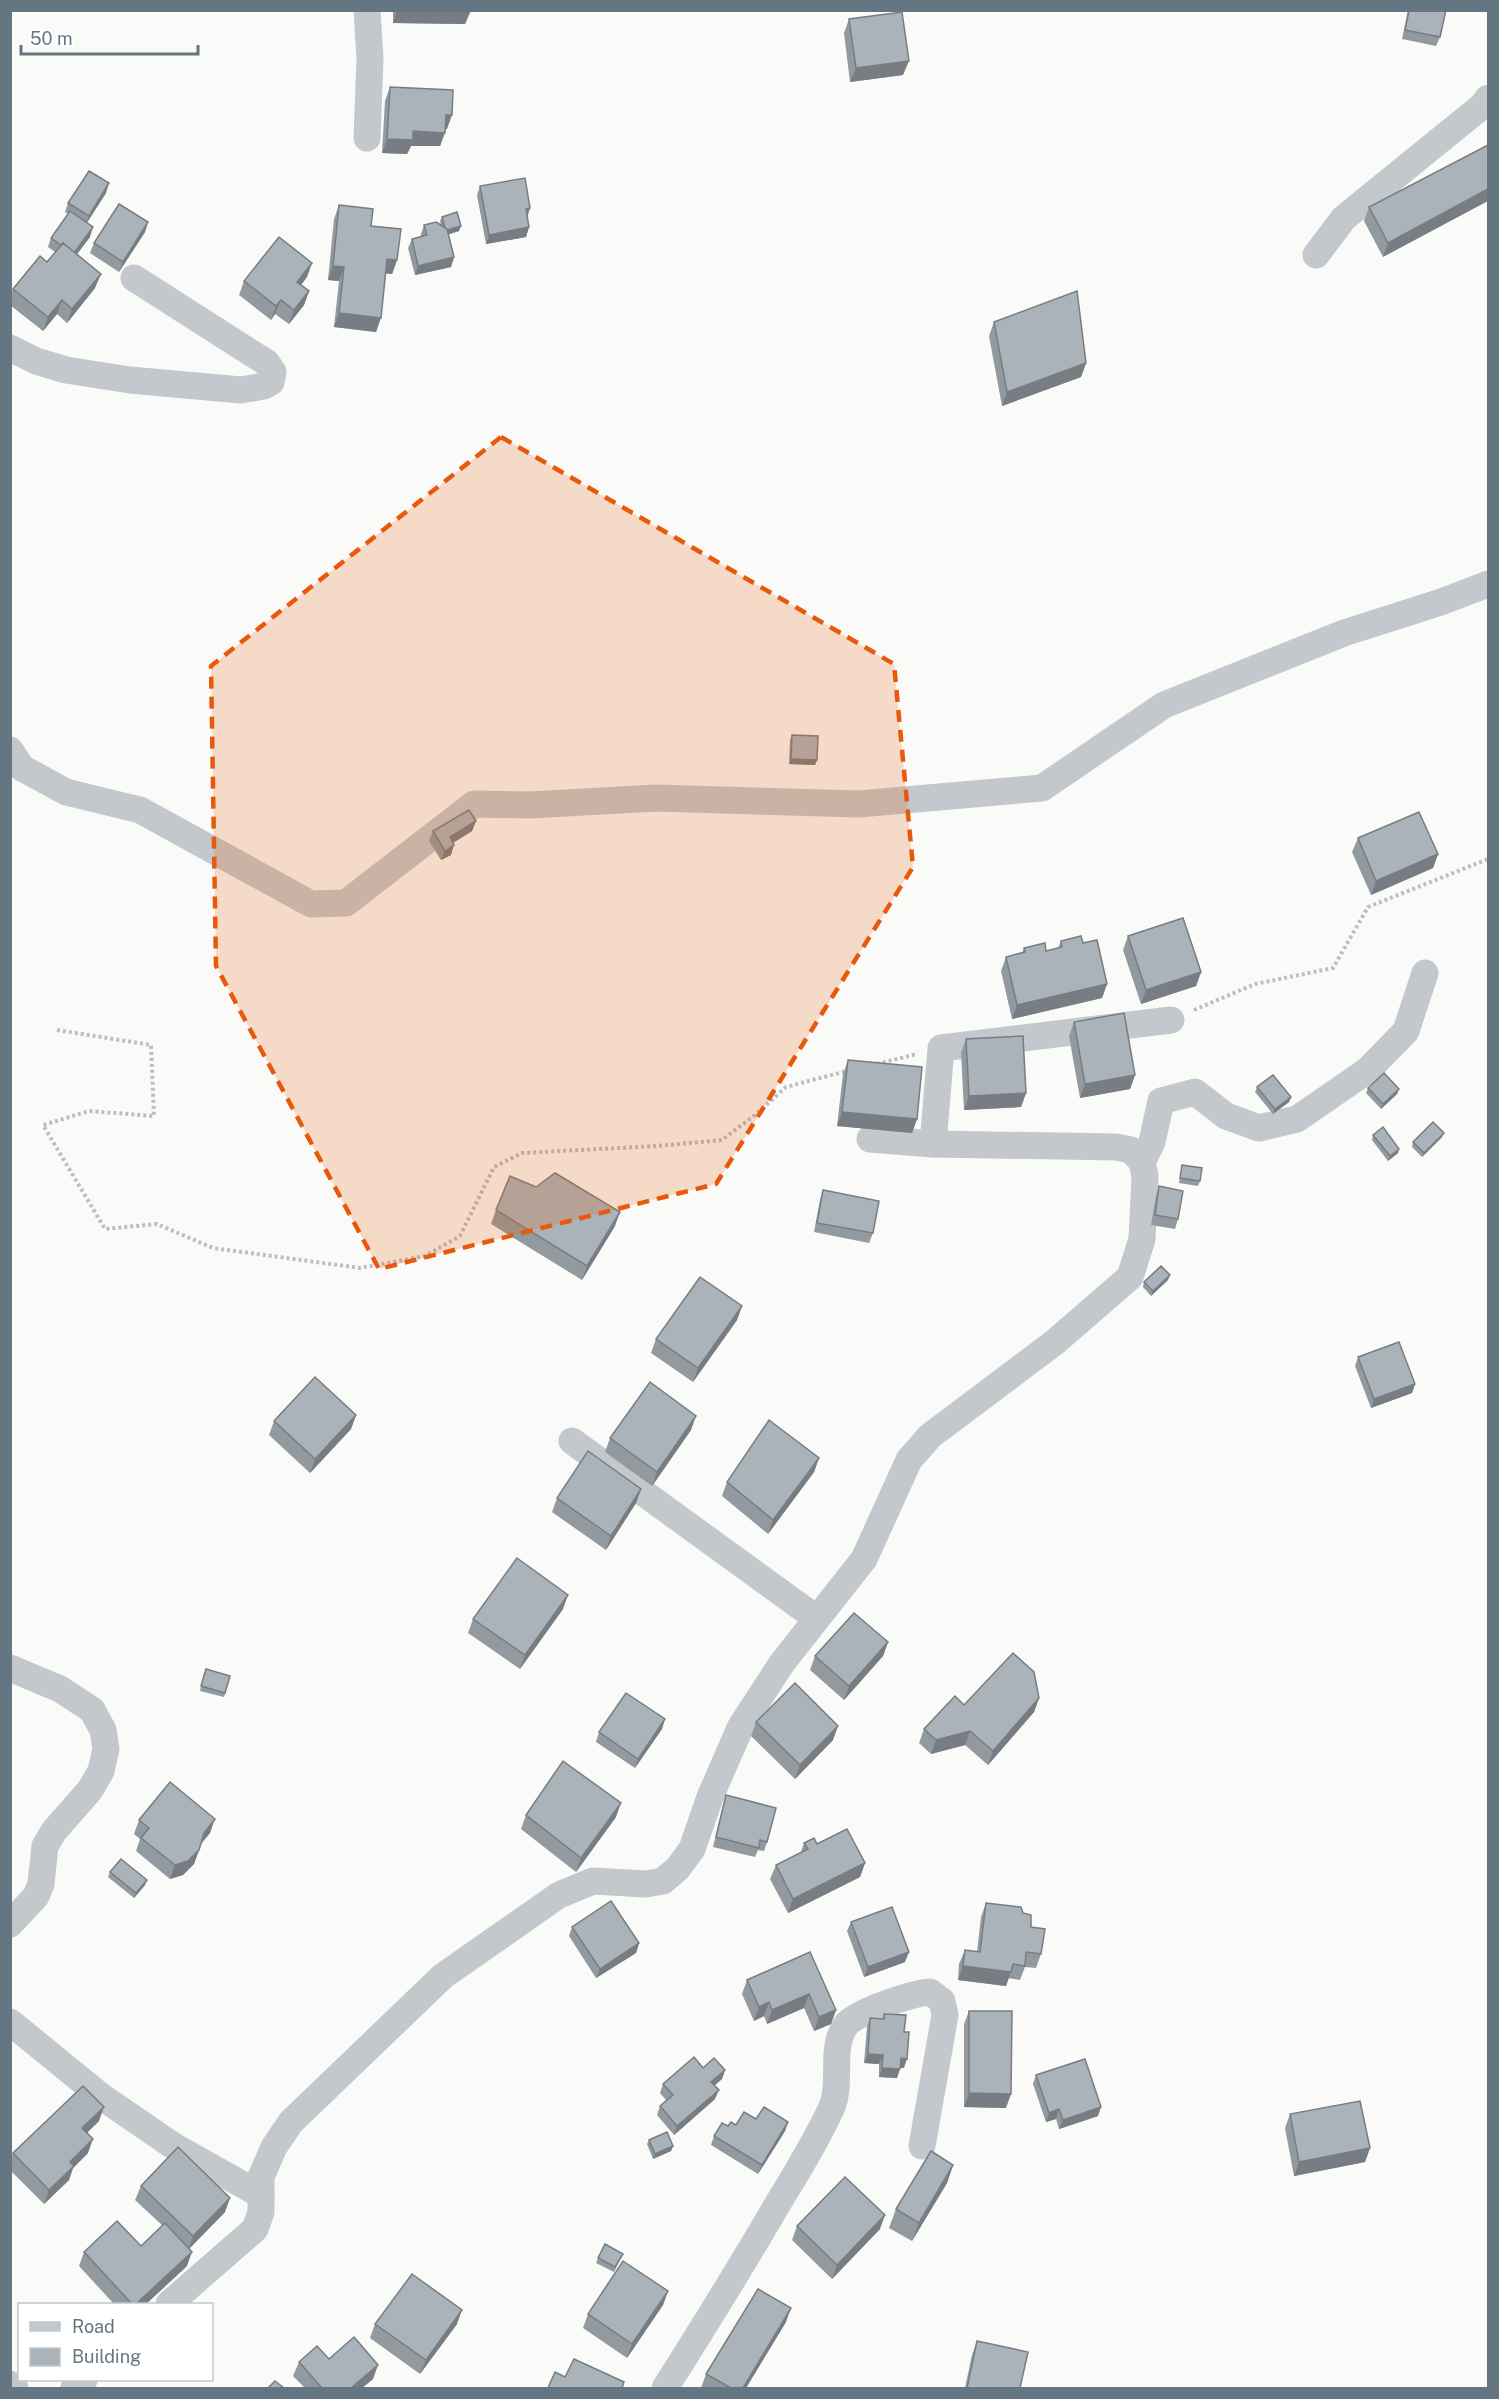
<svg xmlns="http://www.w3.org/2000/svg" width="1499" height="2399" viewBox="0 0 1499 2399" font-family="'Public Sans',sans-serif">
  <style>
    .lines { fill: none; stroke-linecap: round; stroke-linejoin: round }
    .path { stroke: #bbbfc2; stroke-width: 4; stroke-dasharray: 3 3; stroke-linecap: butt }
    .minor { stroke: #c3c8cc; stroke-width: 27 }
    .wall { fill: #929a9f }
    .shaded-wall { fill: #777d82 }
    .building { fill: #aab3b9; stroke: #777d82; stroke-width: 1.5 }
    .marked { fill: #e8590c; fill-opacity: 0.2; stroke: #e8590c; stroke-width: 4.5; stroke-dasharray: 12 8; stroke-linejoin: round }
  </style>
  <rect width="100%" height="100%" fill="#fafaf8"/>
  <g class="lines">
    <g class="path">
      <path d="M1194,1010L1255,984L1333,968L1368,907L1488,859"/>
      <path d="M57,1030L151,1045L154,1116L89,1111L43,1125L105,1229L157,1224L213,1248L360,1268L425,1256L460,1236L494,1167L522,1153L657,1146L722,1140L755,1115L786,1087L847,1071"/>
      <path d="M877,1064L917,1054"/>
    </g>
    <g class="minor">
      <path d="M367,10L370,58L367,138"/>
      <path d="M1316,255L1344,218L1482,106L1488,98"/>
      <path d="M10,348L36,361L66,370L130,380L241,390L264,386L271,382L273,372L267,363L134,278"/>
      <path d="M10,750L22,768L66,792L140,810L311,904L346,903L474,804L530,805L656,798L859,804L1042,788L1164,705L1344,633L1441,602L1488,584"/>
      <path d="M933,1144L941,1048L1171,1020"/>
      <path d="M1142,1162L1152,1142L1161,1101L1195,1092L1226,1116L1259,1128L1297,1119L1368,1070L1406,1031L1425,973"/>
      <path d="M572,1441L816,1618"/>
      <path d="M10,1668L60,1689L92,1710L103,1730L106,1749L101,1771L90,1790L54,1831L45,1846L41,1884L36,1896L10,1924"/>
      <path d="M10,2022L102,2097L172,2145L261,2195"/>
      <path d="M169,2304L255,2229L261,2212V2177L274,2147L291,2122L443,1976L559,1895L593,1881L646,1884L663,1881L678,1868L692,1849L710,1797L741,1726L782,1663L864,1559L909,1460L930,1436L1055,1342L1130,1277L1142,1239L1145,1176L1142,1162L1131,1150L1116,1147L933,1144L870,1139"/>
      <path d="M10,2384L15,2388"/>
      <path d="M74,2388L84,2380"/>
      <path d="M665,2388C703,2328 741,2267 777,2205C796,2174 815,2143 831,2109C843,2083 829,2048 846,2025C856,2012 913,1993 930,1992L942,2001L945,2015L922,2146"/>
    </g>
  </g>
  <g class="wall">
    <path d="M393,10H471L465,24L393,23Z"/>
    <path d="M1408,10H1446L1440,37L1436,46L1402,39Z"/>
    <path d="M849,19L903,75L850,82L844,33Z"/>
    <path d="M390,87L447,129H445L440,146H411L407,154L382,153L385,101Z"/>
    <path d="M1488,145L1383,257L1364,221L1369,207Z"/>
    <path d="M480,186L530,208L527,217L529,227L526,237L486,244L477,195Z"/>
    <path d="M106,193L87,223L90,237L77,254L95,288L67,323L57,314L43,331L10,305V295L13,289L47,262L55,252L48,247L51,238L68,214L65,212L68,203Z"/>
    <path d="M339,205L371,226L397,260L392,274L385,273L376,332L334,327L339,281L328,280L334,219Z"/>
    <path d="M442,217L459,231L448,234L454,257L451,267L415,275L408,248L412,239L421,236V234L424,225H441L440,221Z"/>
    <path d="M148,222L145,232L119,272L90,253L94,243Z"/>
    <path d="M307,277L301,285L309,291L304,305L289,324L275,314L271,320L239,295L244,281Z"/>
    <path d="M994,322L1086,363L1081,377L1002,406L989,336Z"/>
    <path d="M792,735L817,760L815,765L789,764L790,740Z"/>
    <path d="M476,821L472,831L453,843L451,855L441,860L429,841L433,831Z"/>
    <path d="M1358,838L1438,854L1433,868L1371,895L1352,852Z"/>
    <path d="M1128,936L1201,972L1196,986L1141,1004L1123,950Z"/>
    <path d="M1061,941L1083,943L1107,984L1102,998L1012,1019L1001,971L1006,957L1022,953L1024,948L1046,951L1058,948Z"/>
    <path d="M1074,1022L1135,1075L1130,1089L1080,1098L1069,1036Z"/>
    <path d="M966,1039L1026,1093L1021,1107L964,1110L961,1053Z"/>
    <path d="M848,1060L917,1119L912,1133L837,1126L843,1074Z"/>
    <path d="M1257,1087L1291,1097L1289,1102L1273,1114L1255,1092Z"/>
    <path d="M1368,1088L1399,1089L1397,1094L1381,1109L1366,1093Z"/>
    <path d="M1373,1135L1398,1153L1388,1161L1372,1140Z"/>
    <path d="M1442,1137L1422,1157L1412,1147L1413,1142Z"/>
    <path d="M1182,1165L1200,1181L1198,1186L1179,1183Z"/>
    <path d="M1159,1186L1178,1219L1175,1229L1151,1225L1156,1196Z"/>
    <path d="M536,1187L615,1226L582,1280L491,1224L496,1210Z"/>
    <path d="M823,1190L873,1233L869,1243L814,1232L820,1200Z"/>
    <path d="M1168,1280L1151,1296L1143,1287L1144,1282Z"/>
    <path d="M742,1306L737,1320L693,1382L651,1353L656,1339Z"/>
    <path d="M1358,1357L1415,1384L1412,1393L1371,1408L1355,1366Z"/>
    <path d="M356,1415L351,1429L310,1473L269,1435L274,1421Z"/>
    <path d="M691,1430L652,1486L605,1452L610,1438Z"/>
    <path d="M819,1458L814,1472L768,1534L722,1496L727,1482Z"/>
    <path d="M641,1489L636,1503L606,1550L552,1512L557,1498Z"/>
    <path d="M563,1609L520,1669L468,1633L473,1619Z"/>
    <path d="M888,1642L883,1656L844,1700L810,1670L815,1656Z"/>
    <path d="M204,1673L230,1676L224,1697L200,1691Z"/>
    <path d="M1039,1698L1034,1712L988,1765L965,1745L931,1754L919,1743L924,1729L964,1705Z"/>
    <path d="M756,1722L833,1740L795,1779L751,1736Z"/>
    <path d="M662,1729L635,1768L596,1742L599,1732Z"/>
    <path d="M726,1795L767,1842L764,1851L758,1850L755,1857L713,1847L723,1805Z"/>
    <path d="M526,1815L616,1817L576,1872L521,1829Z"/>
    <path d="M139,1820L210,1833L201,1844L194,1864L183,1875L170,1879L136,1851L140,1839L134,1834Z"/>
    <path d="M804,1843L817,1844L865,1863L860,1877L788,1913L770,1879L776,1865L801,1852Z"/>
    <path d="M110,1872L145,1885L134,1898L108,1877Z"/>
    <path d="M986,1903L1023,1913L1031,1927L1041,1954L1036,1968L1025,1967L1020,1980L1008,1978L1006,1986L958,1980L959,1964L965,1950L977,1952L981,1917Z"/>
    <path d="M851,1922L905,1962L864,1977L847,1931Z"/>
    <path d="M572,1927L639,1943L636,1953L596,1978L569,1936Z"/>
    <path d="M810,1952L836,2010L831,2024L814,2031L804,2008L767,2024L764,2016L754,2021L742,1994L747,1980Z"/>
    <path d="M969,2011L1006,2108L964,2107V2024Z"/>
    <path d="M884,2014L904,2068H900L897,2078L879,2077V2064L864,2063L867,2027L870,2018L882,2019Z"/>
    <path d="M703,2068L725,2070L722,2079L715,2085V2099L674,2135L657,2115L660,2106L666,2100L660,2093L663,2084Z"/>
    <path d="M1036,2075L1098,2116L1059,2129L1056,2119L1046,2122L1033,2084Z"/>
    <path d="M1290,2114L1370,2148L1365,2162L1294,2176L1285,2128Z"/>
    <path d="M756,2119L788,2122L785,2131L758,2174L711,2145L714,2136L728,2126L736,2125Z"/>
    <path d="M99,2121L87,2133L88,2153L73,2168L69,2180L44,2204L10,2170V2160L13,2153Z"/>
    <path d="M649,2140L673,2146L671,2151L653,2159L647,2144Z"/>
    <path d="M953,2165L947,2183L912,2241L889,2228L896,2209Z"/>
    <path d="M141,2186L225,2212L189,2249L187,2266L146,2304H114L79,2266L84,2252L141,2246L163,2226L135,2200Z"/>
    <path d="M797,2226L880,2229L832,2279L792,2240Z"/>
    <path d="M598,2258H621L614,2272L596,2263Z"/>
    <path d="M668,2291L663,2305L627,2358L583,2328L588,2314Z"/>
    <path d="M786,2322L746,2388H701L706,2374Z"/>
    <path d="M375,2324H457L420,2374L370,2338Z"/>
    <path d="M977,2341L1020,2388H965L972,2355Z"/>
    <path d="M329,2359L373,2379L362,2388H305L293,2376L299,2362Z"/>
  </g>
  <g class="shaded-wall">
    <path d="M397,10H471L465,24L393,23Z"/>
    <path d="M909,61L903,75L850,82L856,68Z"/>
    <path d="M446,115H452L447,129H441Z"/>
    <path d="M413,131L445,133L440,146H411L407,154L382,153L387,139Z"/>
    <path d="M109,183L106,193L85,225L89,216Z"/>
    <path d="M1488,189V201L1383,257L1388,243Z"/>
    <path d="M530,208L527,218L526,209Z"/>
    <path d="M148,222L145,232L119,272L123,262Z"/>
    <path d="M461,226L459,231L444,236L446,231Z"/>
    <path d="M93,227L90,237L70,263L74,254Z"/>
    <path d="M529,227L526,237L486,244L489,235Z"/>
    <path d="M454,257L451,267L415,275L418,266Z"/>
    <path d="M387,259L397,260L392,274L382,273Z"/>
    <path d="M312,263L307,277L292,296L297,282Z"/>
    <path d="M333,266L344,267L339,281L328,280Z"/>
    <path d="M101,274L95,288L67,323L72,309Z"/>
    <path d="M309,291L304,305L289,324L294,310Z"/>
    <path d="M62,300L57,314L43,331L48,317Z"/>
    <path d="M281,300L275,314L271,320L276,306Z"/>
    <path d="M339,313L381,318L376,332L334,327Z"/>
    <path d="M1086,363L1081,377L1002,406L1007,392Z"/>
    <path d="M791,759L817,760L815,765L789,764Z"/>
    <path d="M476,821L472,831L446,847L450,837Z"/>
    <path d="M454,845L451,855L441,860L445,851Z"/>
    <path d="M1438,854L1433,868L1371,895L1376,881Z"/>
    <path d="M1201,972L1196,986L1141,1004L1146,990Z"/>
    <path d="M1107,984L1102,998L1012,1019L1017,1005Z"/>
    <path d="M1135,1075L1130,1089L1080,1098L1085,1084Z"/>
    <path d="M1399,1089L1397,1094L1381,1109L1383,1104Z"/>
    <path d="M1026,1093L1021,1107L964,1110L969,1096Z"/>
    <path d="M1291,1097L1289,1102L1273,1114L1275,1109Z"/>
    <path d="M842,1112L917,1119L912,1133L837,1126Z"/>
    <path d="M1444,1133L1442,1137L1422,1157L1424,1153Z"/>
    <path d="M1399,1149L1398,1153L1388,1161L1390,1156Z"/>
    <path d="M620,1212L615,1226L582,1280L587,1266Z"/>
    <path d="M1170,1275L1168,1280L1151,1296L1153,1291Z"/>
    <path d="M742,1306L737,1320L693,1382L698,1368Z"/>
    <path d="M1415,1384L1412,1393L1371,1408L1374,1399Z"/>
    <path d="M356,1415L351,1429L310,1473L315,1459Z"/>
    <path d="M696,1416L691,1430L652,1486L657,1472Z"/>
    <path d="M819,1458L814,1472L768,1534L773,1520Z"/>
    <path d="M641,1489L636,1503L606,1550L611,1536Z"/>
    <path d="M568,1595L563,1609L520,1669L525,1655Z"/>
    <path d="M888,1642L883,1656L844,1700L849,1686Z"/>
    <path d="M1039,1698L1034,1712L988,1765L993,1751Z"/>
    <path d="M665,1719L662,1729L635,1768L638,1759Z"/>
    <path d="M838,1726L833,1740L795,1779L800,1765Z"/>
    <path d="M970,1731L965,1745L931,1754L936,1740Z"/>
    <path d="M621,1803L616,1817L576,1872L581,1858Z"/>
    <path d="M215,1819L210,1833L198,1847L204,1833Z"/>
    <path d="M199,1850L194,1864L183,1875L170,1879L175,1865Z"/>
    <path d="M865,1863L860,1877L788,1913L793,1899Z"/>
    <path d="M147,1880L145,1885L134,1898L136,1893Z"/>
    <path d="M639,1943L636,1953L596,1978L600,1969Z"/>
    <path d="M909,1952L905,1962L864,1977L868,1967Z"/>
    <path d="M963,1966L1011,1972L1006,1986L958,1980Z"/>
    <path d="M809,1994L804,2008L767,2024L772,2010Z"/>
    <path d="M769,2002L764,2016L754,2021L759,2007Z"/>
    <path d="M836,2010L831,2024L814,2031L819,2017Z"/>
    <path d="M868,2054L883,2055L879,2064L864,2063Z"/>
    <path d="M901,2058L907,2059L904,2068H898Z"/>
    <path d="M882,2068L900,2069L897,2078L879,2077Z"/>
    <path d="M725,2070L722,2079L708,2091L711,2082Z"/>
    <path d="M719,2090L715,2099L674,2135L677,2126Z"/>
    <path d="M969,2093L1011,2094L1006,2108L964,2107Z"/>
    <path d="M104,2107L99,2121L77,2142L82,2128Z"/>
    <path d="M1101,2107L1098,2116L1059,2129L1063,2120Z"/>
    <path d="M1059,2109L1056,2119L1046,2122L1049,2113Z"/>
    <path d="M788,2122L785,2131L758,2174L762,2165Z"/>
    <path d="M93,2139L88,2153L73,2168L69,2180L44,2204L49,2190L70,2162Z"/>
    <path d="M673,2146L671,2151L653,2159L655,2154Z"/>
    <path d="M1370,2148L1365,2162L1294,2176L1299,2162Z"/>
    <path d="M953,2165L947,2183L912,2241L919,2223Z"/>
    <path d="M230,2198L225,2212L188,2250L193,2236Z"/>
    <path d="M885,2215L880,2229L832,2279L837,2265Z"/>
    <path d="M192,2252L187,2266L146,2304H136Z"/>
    <path d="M668,2291L663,2305L627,2358L632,2344Z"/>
    <path d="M791,2308L786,2322L746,2388H743Z"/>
    <path d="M462,2310L457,2324L420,2374L426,2360Z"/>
    <path d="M378,2365L373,2379L362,2388H351Z"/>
  </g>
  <g class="building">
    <path d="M1409,10H1446L1440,37L1405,30Z"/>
    <path d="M902,12L909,61L856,68L849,19Z"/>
    <path d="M390,87L453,90L452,115H446L445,133L413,131V140L387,139Z"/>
    <path d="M1488,145V189L1388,243L1369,207Z"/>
    <path d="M89,171L109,183L89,216L68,203Z"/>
    <path d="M525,178L530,208L526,209L529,227L489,235L480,186Z"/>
    <path d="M119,204L148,222L123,262L94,243Z"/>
    <path d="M339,205L373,209L371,226L401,229L397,260L387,259L381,318L339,313L344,267L333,266Z"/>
    <path d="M70,211L93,227L74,253L63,243L61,245L51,238Z"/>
    <path d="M457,212L461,226L447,230L445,228L442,217Z"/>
    <path d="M436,222L447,229L454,257L418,266L412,239L427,235L424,225Z"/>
    <path d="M279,237L312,263L297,282L309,291L294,310L281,300L276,306L244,281Z"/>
    <path d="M63,243L101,274L72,309L62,300L48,317L13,289L40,256L47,262Z"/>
    <path d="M1077,291L1086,363L1007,392L994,322Z"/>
    <path d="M792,735L818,736L817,760L791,759Z"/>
    <path d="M469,810L476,821L450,837L454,845L445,851L433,831Z"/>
    <path d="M1419,812L1438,854L1376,881L1358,838Z"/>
    <path d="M1183,918L1201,972L1146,990L1128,936Z"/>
    <path d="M1081,936L1083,943L1097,940L1107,984L1017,1005L1006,957L1025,952L1024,948L1045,943L1046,951L1062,947L1061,941Z"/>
    <path d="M1124,1013L1135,1075L1085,1084L1074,1022Z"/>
    <path d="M1023,1036L1026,1093L969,1096L966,1039Z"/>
    <path d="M848,1060L922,1067L917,1119L842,1112Z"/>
    <path d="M1384,1073L1399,1089L1383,1104L1368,1088Z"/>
    <path d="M1273,1075L1291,1097L1275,1109L1257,1087Z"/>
    <path d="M1433,1122L1444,1133L1424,1153L1413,1142Z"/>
    <path d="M1383,1127L1399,1149L1390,1156L1373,1135Z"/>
    <path d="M1182,1165L1202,1168L1200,1181L1180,1178Z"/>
    <path d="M555,1173L620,1212L587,1266L496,1210L510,1176L536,1187Z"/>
    <path d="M1159,1186L1183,1191L1178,1219L1155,1215Z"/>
    <path d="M823,1190L879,1201L873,1233L817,1223Z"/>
    <path d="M1161,1266L1170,1275L1153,1291L1144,1282Z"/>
    <path d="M700,1277L742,1306L698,1368L656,1339Z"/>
    <path d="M1399,1342L1415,1384L1374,1399L1358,1357Z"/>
    <path d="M315,1377L356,1415L315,1459L274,1421Z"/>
    <path d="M650,1382L696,1416L657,1472L610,1438Z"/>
    <path d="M769,1420L819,1458L773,1520L727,1482Z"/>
    <path d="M588,1451L641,1489L611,1536L557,1498Z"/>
    <path d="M517,1558L568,1595L525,1655L473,1619Z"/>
    <path d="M854,1613L888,1642L849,1686L815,1656Z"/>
    <path d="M1013,1653L1034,1672L1039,1698L993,1751L970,1731L936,1740L924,1729L955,1696L964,1705Z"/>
    <path d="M206,1669L230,1676L225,1693L201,1686Z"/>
    <path d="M795,1683L838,1726L800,1765L756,1722Z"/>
    <path d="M626,1693L665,1719L638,1759L599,1732Z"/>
    <path d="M563,1761L621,1803L581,1858L526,1815Z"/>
    <path d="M170,1782L215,1819L204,1833L199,1850L188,1861L175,1865L141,1838L149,1828L139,1820Z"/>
    <path d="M726,1795L776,1808L767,1842L760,1840L759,1848L716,1837Z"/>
    <path d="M847,1829L865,1863L793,1899L776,1865L808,1849L804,1843L814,1838L817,1844Z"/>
    <path d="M121,1859L147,1880L136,1893L110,1872Z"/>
    <path d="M611,1901L639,1943L600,1969L572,1927Z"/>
    <path d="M986,1903L1021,1907L1023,1913L1031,1915V1927L1045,1929L1041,1954L1026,1952L1025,1966L1013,1964L1011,1972L963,1966L965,1950L980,1952Z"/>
    <path d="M892,1907L909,1952L868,1967L851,1922Z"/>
    <path d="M810,1952L836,2010L819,2017L809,1994L772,2010L769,2002L759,2007L747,1980Z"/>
    <path d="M969,2011H1012L1011,2094L969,2093Z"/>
    <path d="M884,2014L906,2015L904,2032H909L907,2059L901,2058L900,2069L882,2068L883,2055L868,2054L870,2018L884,2019Z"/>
    <path d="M694,2057L703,2068L714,2058L725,2070L711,2082L719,2090L677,2126L660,2106L673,2095L663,2084Z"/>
    <path d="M1085,2059L1101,2107L1063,2120L1059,2109L1049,2113L1036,2075Z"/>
    <path d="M83,2086L104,2107L82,2128L93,2139L70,2162L74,2166L49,2190L13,2153Z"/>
    <path d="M1360,2101L1370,2148L1299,2162L1290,2114Z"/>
    <path d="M764,2107L788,2122L762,2165L714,2136L722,2123L728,2126L731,2122L736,2125L744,2112L756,2119Z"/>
    <path d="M667,2132L673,2146L655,2154L649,2140Z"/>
    <path d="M178,2147L230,2198L193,2236L141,2186Z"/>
    <path d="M931,2151L953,2165L919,2223L896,2209Z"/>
    <path d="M845,2177L885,2215L837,2265L797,2226Z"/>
    <path d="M117,2221L141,2246L165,2223L192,2252L136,2304H132L84,2252Z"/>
    <path d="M605,2244L623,2254L615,2267L598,2258Z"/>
    <path d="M623,2261L668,2291L632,2344L588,2314Z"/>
    <path d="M412,2274L462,2310L426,2360L375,2324Z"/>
    <path d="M758,2289L791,2308L743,2388H731L706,2374Z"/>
    <path d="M354,2337L378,2365L351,2388H322L299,2362L317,2346L329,2359Z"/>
    <path d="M977,2341L1028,2352L1020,2388H967Z"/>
    <path d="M574,2359L624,2382L622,2388H548L555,2372L565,2377Z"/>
    <path d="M275,2381L284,2388H268Z"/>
  </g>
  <path class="marked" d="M501,437L894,664L913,867L716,1184L379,1269L216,966L211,666Z"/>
  <rect width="1499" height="2399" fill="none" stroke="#657683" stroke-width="24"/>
  <rect x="18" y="2303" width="195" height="78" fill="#ffffff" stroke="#c1c8cd" stroke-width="1.5"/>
  <rect x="30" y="2322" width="30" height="9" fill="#c3c8cc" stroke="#c1c8cd" stroke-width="1.5"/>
  <text x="72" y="2333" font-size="18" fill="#657683">Road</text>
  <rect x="30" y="2348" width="30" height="18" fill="#aab3b9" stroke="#c1c8cd" stroke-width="1.5"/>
  <text x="72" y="2363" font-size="18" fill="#657683">Building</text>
  <path d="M21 45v9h177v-9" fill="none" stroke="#657683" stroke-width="3"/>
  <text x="30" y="45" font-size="18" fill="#657683" stroke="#ffffff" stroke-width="4.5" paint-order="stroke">50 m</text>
</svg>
